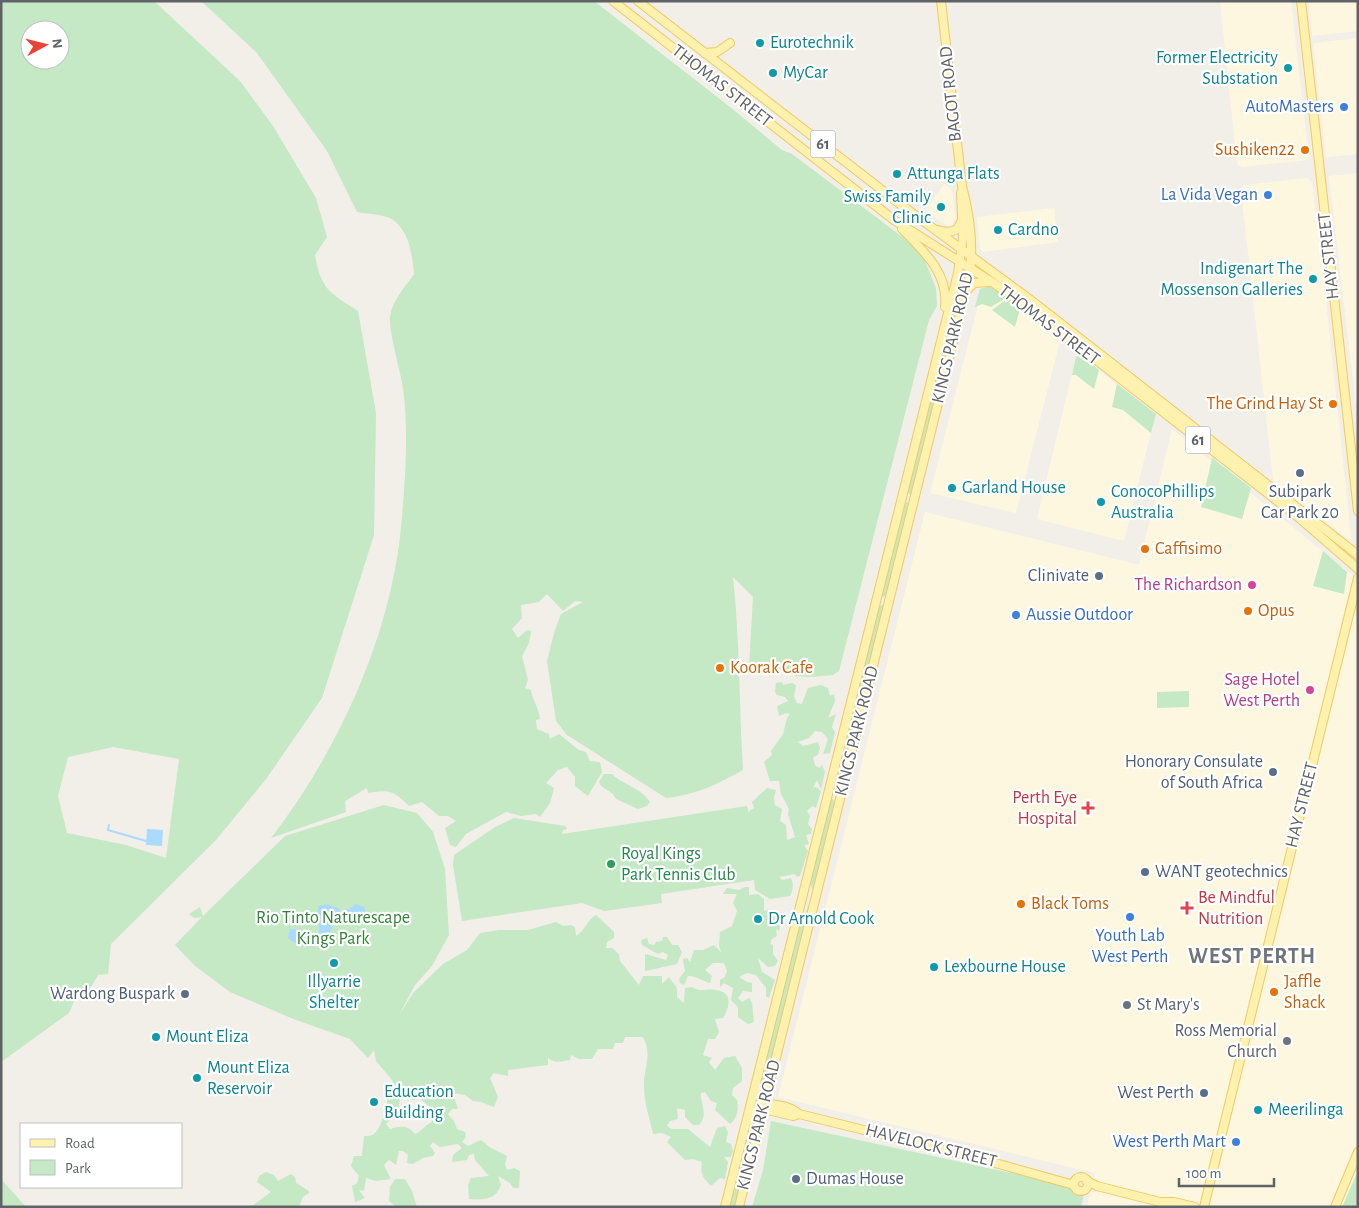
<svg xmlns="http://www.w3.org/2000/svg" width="1359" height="1208" viewBox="0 0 1359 1208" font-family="'Alegreya Sans',sans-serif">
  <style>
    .commercial { fill: #fef7e0 }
    .green { fill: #c5e8c5; fill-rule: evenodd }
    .water { fill: #aadaff }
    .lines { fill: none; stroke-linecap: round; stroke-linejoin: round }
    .stream { stroke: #aadaff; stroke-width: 2 }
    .major-casing { stroke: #f2c960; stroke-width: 10 }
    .major { stroke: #fff2af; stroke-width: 8 }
    .culture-dot { fill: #0f9aa8; stroke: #fff; stroke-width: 2 }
    .shop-dot { fill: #3f7fe0; stroke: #fff; stroke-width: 2 }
    .food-dot { fill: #e8710a; stroke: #fff; stroke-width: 2 }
    .service-dot { fill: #5c6f8a; stroke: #fff; stroke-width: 2 }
    .hotel-dot { fill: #d1479c; stroke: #fff; stroke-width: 2 }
    .health-dot { fill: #e0444e; stroke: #fff; stroke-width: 2 }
    .leisure-dot { fill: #2e9e5b; stroke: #fff; stroke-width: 2 }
    .worship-dot { fill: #6b7280; stroke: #fff; stroke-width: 2 }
    .labels { text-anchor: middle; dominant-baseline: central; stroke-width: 4.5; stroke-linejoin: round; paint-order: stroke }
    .shield { fill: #fff; stroke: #8f9295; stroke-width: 1 }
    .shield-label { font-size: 16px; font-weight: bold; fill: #5f6368 }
    .culture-label { font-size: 18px; fill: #0d838f; stroke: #fff; text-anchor: start }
    .street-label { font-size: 18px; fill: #5f6368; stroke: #fff }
    .shop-label { font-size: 18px; fill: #366cbe; stroke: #fff; text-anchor: end }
    .food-label { font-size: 18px; fill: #c56008; stroke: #fff; text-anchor: start }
    .service-label { font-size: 18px; fill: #4e5e75; stroke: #fff; text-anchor: end }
    .hotel-label { font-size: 18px; fill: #b23c85; stroke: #fff; text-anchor: end }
    .health-label { font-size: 18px; fill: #be3a42; stroke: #fff; text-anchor: end }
    .leisure-label { font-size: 18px; fill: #27864d; stroke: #fff; text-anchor: start }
    .park-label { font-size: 18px; fill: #348238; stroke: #fff }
    .worship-label { font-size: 18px; fill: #5b616d; stroke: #fff; text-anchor: start }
    .district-label { font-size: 22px; font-weight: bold; letter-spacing: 1px; fill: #70757a; stroke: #fff }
  </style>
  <rect width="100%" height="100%" fill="#f1efe8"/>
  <g class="commercial">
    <path d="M1220,1H1291L1309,160L1242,167L1237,164Z"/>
    <path d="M1309,1H1358V31L1312,36Z"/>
    <path d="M1358,38V154L1326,157L1313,43Z"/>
    <path d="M1358,173V407L1356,406L1329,176Z"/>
    <path d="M1307,178L1312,182L1324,282L1351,538L1349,540L1273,480L1241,189L1244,185Z"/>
    <path d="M944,184L952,190L955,218L953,224L949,226L944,224L926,210Z"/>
    <path d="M1054,208L1058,242L983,252L980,249L977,217Z"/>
    <path d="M983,286H991L1060,341L1016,513L930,493Z"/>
    <path d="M1080,355L1155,416L1124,541L1037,519L1076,357Z"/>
    <path d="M1172,429L1358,580V1207H1087L1095,1173L778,1097L925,512L1139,565Z"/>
  </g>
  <g class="green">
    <path d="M1,1H154L240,81L273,126L316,198L327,237L315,255C321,290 330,293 358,311L376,413L374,535L322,698L266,779L216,840L111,944L108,974L98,975L91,987L75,999L69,1013L1,1062ZM30,30H60V60H30ZM113,747L179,759L166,858L126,845L67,833L58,796L68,757Z"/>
    <path d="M201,1H594L730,107L782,150L792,154L921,251L936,288L937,306L929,320L839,671L833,675L809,677L796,676L783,669L762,672L749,667L753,597L733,577C740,641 739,705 743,770C718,784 696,795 666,798L567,735L556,721L547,661L554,633L561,614L583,602L575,601L563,611L547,594L539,602L521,605L522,618L512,629L518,638L527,630L531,631L529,643L522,656L528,680L525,688L531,690C533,701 539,708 540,719L536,720L537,729L549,734L550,739L559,734L579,750L586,752L590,761L600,762L602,772L588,796L575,786V777L567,767L558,770L546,783L554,788L550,803L540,817L536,814L521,816L506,812L466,834L456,847L450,845L445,828L456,821L448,816H439L422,802L409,806C394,791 390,789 368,793L367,788L345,801L346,812L271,838C338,751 390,638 401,528C405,483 409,432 403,388C400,369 389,333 390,317C392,301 405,287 414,274C412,255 410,232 393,220C385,214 367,214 357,212L327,151L257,53Z"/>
    <path d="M965,274L912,494H909L907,491L947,330Z"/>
    <path d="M990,286L1006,298L991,307L982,304L975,307L980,289Z"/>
    <path d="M1007,299L1020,309L1015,327L992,310Z"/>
    <path d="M1080,355L1099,370L1094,389L1076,375H1072L1076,357Z"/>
    <path d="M1117,384L1156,414L1151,433L1123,410L1112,407Z"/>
    <path d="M1212,458L1251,488L1242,519L1201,507Z"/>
    <path d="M906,502L910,504L887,595L883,597L882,593Z"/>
    <path d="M1323,551L1347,572L1344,594L1313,586Z"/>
    <path d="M882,605L884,607L864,687L861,688L859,685L878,606Z"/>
    <path d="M782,682L783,685L792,683L796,685L794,697L797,703L802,704L808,688L821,685L828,688L830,696L834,694L835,701L828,718L836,714L832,727L835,732L830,753L823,754L828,739L822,732L815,731L809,738L798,742L803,746L818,742L820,748L818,755L813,757L815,765L819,768L822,765L825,772L821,789L817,780L813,788L816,787L821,791L816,808L812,806L807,811L810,816L808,824L812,829L811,834L806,835L809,844L804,845L808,851L800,876L797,877L795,874L779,877L782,880L791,878C794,884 793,890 790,896L770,899L755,890L754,880L661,894L662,903L604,911L582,903L462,921L453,865L454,855L495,827L514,818L565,826L567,829L563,830L562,834L747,806L749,814V811L754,808L752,802L767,788L776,790L774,798L775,805L782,809L780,821L786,825L787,840L795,837L788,814L789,809L781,794L779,781H770L764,762L772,755L771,751L783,734L787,718L790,714L786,713L779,716L777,706L788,701L785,697L777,695L775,692L776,683Z"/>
    <path d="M1189,691V707L1157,708V692Z"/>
    <path d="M859,697L861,699L838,791H835L833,788L855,698Z"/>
    <path d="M604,774H612C623,785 640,787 650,802L647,806L638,809L616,799L613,794L601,786L599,782Z"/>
    <path d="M833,799L836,804L813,891L810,883L830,801Z"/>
    <path d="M384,805L417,813L433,832L445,869L449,935L432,966L415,985L399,1015L414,992L443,964L467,950L480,933L499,930H528L556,922L563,926L571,925L575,927L576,936C586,930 586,921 596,915L614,932V938L607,942L606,948H612L619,954L620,961L639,985L643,976H662V984L669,977L677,988V997L684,1003L685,988L692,987C701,993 706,988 716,990C733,992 730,1007 723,1018L715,1019L719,1032L715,1039H708L703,1055L712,1058L709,1062L715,1070L724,1058L735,1056L742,1068V1081L733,1088L732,1095L737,1100C739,1110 737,1118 730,1124L715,1110L717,1103L711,1101L705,1092L701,1093C700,1105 709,1114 699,1125H693L685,1117V1110L677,1108L678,1119L670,1121L667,1125L671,1129H688L710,1147L717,1128L725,1126L728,1132L726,1142L731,1144L733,1151L731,1157H724L728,1162L725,1179L720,1178L711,1186C703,1178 700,1174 702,1162L693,1159L685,1160L667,1142L671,1137L662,1133L653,1134C650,1119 644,1103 644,1087C643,1070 653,1054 643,1037H625L623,1043H615L613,1049H598L592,1059H579L571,1055L570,1060C562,1061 555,1064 548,1058V1065L508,1070V1076L494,1073L490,1078L498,1097L494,1107L481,1102L473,1101L465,1095L453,1093L458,1109H452L448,1114L454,1121L457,1129L465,1132L466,1137L462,1142L468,1146L481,1140L491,1148L507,1156L505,1165L507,1170L514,1168L520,1171L519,1188H513L510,1183L498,1176L501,1185C496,1200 483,1200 469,1199L468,1185L471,1178L489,1176L475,1160L474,1154L469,1155L467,1160L452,1162L453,1155L462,1148L458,1144L440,1147L433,1142L430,1146L435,1153L433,1156L423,1158L413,1164L407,1163L408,1155L403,1151H399L396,1165L389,1160L384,1165L391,1179L376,1181L366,1178L364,1191L359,1190L365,1198L355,1202L352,1186L357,1183L359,1176L351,1166L354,1156H362L364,1136C368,1136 372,1136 375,1133C381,1128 390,1099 387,1092L395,1090L400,1099L398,1111L386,1124L390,1129C401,1126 407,1125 415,1134C422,1131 425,1125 432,1122L429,1106L420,1099L412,1100L401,1085L391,1084L393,1081L376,1061L374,1050L368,1058L350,1039L296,1020L230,992L194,965L175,945L202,917L194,918L189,914L200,907L203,916L285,836Z"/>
    <path d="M745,887H749V895L758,894L764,899V911L772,909L782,916L779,931L776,929L777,936L772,939L770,944L773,945V954L778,961L775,966L768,967L758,958L762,972L775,980L769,998L766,996V988L756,975L747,973L739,977L747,982L752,983V992L743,991L738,998L742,1002L749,998L752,1003L754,1022L748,1024L738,1017V1007L731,1000L733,988L724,983L720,987V980L725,977L727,971L724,963H713L705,970L712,976L710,983C702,981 697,976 688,976L684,985L680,983L679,979L685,971L683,959L687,958L690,962L694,950H703L714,945L721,952L719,945L720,932L732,926L737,911L733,903L737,894H723L727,888L739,890Z"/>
    <path d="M809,904L810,905L763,1096L761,1095L760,1081L795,940Z"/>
    <path d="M663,937H667L672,945H678L682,952L677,964L645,971V954L666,960L668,955L663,952L658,954L642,945L641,940L647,938L649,944L654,945L656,942L662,941Z"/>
    <path d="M757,1111L759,1113L736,1207H729Z"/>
    <path d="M771,1121L1085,1189L1081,1207H752L763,1170Z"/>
    <path d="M1358,1171V1207H1342Z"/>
    <path d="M266,1172L274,1175L278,1181L291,1174L295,1177L296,1183L309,1191V1193L303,1197L299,1207H241L252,1206L271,1192L257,1182L259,1176Z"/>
    <path d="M1,1179L26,1207H1Z"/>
    <path d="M395,1179H405L412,1191L417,1207H396L389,1201L390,1187Z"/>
  </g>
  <g class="water">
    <path d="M147,829L163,830L162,846L146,845Z"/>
    <path d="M327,904L340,909L325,944C311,949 298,947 288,938L290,929L302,930L307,936L318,938C321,927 318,918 318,906Z"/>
    <path d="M355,904L365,907L364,916C355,921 347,921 338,917L343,910L350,909Z"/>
  </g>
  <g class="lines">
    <path class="stream" d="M109,825L108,830L146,841"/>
    <defs>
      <g id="major">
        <path d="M613,1L894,220L995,284L1072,341L1298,517L1358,569"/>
        <path d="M638,1L900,204L1028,298L1358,555"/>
        <path d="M1301,1L1358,511"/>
        <path d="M705,53L717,52L730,43"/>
        <path d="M902,229C924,251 949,274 945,307"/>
        <path d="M938,230C948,233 958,233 961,222"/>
        <path d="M966,291L974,283L991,282"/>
        <path d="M757,1087L762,1102L767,1110L793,1116L799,1114"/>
        <path d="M751,1120C752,1116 754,1112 757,1109C766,1100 791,1106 799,1114L977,1158L1074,1185"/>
        <circle cx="1081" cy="1184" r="7"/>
        <path d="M1087,1181L1097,1186L1160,1202L1169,1207"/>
        <path d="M1162,1202H1174L1195,1207"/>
        <path d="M725,1207L958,273L963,238L961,193"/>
        <path d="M739,1207L969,278C974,248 970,216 962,186L941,1"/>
        <path d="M1204,1207L1358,578"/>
        <path d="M1335,1207L1358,1152"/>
      </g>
    </defs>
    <use href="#major" class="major-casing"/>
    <use href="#major" class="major"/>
  </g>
  <g class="culture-dot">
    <circle cx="760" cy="43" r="5"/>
    <circle cx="1288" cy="68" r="5"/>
    <circle cx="773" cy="73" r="5"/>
    <circle cx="897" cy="174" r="5"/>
    <circle cx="941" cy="207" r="5"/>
    <circle cx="998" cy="230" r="5"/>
    <circle cx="1313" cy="279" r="5"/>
    <circle cx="952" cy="488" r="5"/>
    <circle cx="1101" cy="502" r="5"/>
    <circle cx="758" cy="919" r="5"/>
    <circle cx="334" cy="963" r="5"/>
    <circle cx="934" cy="967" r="5"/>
    <circle cx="156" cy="1037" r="5"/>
    <circle cx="197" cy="1078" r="5"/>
    <circle cx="374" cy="1102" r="5"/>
    <circle cx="1258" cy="1110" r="5"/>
  </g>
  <g class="shop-dot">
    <circle cx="1344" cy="107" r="5"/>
    <circle cx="1268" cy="195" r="5"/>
    <circle cx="1016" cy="615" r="5"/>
    <circle cx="1130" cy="917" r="5"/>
    <circle cx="1236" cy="1142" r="5"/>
  </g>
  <g class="food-dot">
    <circle cx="1305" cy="150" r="5"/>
    <circle cx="1333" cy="404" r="5"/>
    <circle cx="1145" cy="549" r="5"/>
    <circle cx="1248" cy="611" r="5"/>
    <circle cx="720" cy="668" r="5"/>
    <circle cx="1021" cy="904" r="5"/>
    <circle cx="1274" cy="992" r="5"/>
  </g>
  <g class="service-dot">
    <circle cx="1300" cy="473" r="5"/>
    <circle cx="1099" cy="576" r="5"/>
    <circle cx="1273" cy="772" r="5"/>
    <circle cx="1145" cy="872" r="5"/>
    <circle cx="185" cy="994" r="5"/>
    <circle cx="1204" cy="1093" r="5"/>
    <circle cx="796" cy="1179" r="5"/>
  </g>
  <g class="hotel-dot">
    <circle cx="1252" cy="585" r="5"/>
    <circle cx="1310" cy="690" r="5"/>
  </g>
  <g class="health-dot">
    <path d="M1085.5 800.5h5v5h5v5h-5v5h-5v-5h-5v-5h5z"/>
    <path d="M1184.5 900.5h5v5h5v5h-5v5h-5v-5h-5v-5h5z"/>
  </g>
  <circle class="leisure-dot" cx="611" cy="864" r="5"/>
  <g class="worship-dot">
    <circle cx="1127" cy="1005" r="5"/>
    <circle cx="1287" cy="1041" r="5"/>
  </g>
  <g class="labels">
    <g class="shield">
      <rect x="810.5" y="130.5" width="25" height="27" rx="4"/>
      <rect x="1185.5" y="426.5" width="25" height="27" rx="4"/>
    </g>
    <g class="shield-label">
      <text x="823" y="144">61</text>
      <text x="1198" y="440">61</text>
    </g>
    <g class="culture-label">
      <text x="770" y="43">Eurotechnik</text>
      <text x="1278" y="58" text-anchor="end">Former Electricity<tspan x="1278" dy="21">Substation</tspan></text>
      <text x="783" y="73">MyCar</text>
      <text x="907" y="174">Attunga Flats</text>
      <text x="931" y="197" text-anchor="end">Swiss Family<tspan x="931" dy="21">Clinic</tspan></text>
      <text x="1008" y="230">Cardno</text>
      <text x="1303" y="269" text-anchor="end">Indigenart The<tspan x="1303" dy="21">Mossenson Galleries</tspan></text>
      <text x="962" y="488">Garland House</text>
      <text x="1111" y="492">ConocoPhillips<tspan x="1111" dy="21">Australia</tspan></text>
      <text x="768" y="919">Dr Arnold Cook</text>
      <text x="944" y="967">Lexbourne House</text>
      <text x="334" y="982" text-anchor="middle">Illyarrie<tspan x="334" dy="21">Shelter</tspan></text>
      <text x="166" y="1037">Mount Eliza</text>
      <text x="207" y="1068">Mount Eliza<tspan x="207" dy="21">Reservoir</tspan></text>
      <text x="384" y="1092">Education<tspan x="384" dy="21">Building</tspan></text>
      <text x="1268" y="1110">Meerilinga</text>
    </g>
    <g class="street-label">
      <text transform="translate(722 86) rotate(38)">THOMAS STREET</text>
      <text transform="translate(951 94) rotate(-96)">BAGOT ROAD</text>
      <text transform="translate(1329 256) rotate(-96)">HAY STREET</text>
      <text transform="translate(1049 325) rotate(37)">THOMAS STREET</text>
      <text transform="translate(953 338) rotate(-77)">KINGS PARK ROAD</text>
      <text transform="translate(857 731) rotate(-76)">KINGS PARK ROAD</text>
      <text transform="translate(1302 805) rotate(-76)">HAY STREET</text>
      <text transform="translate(759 1125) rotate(-76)">KINGS PARK ROAD</text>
      <text transform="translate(931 1146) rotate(14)">HAVELOCK STREET</text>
    </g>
    <g class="shop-label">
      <text x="1334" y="107">AutoMasters</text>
      <text x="1258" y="195">La Vida Vegan</text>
      <text x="1026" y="615" text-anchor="start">Aussie Outdoor</text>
      <text x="1130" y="936" text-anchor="middle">Youth Lab<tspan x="1130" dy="21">West Perth</tspan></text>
      <text x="1226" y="1142">West Perth Mart</text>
    </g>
    <g class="food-label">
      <text x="1295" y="150" text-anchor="end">Sushiken22</text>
      <text x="1323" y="404" text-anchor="end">The Grind Hay St</text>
      <text x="1155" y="549">Caffisimo</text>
      <text x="1258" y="611">Opus</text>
      <text x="730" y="668">Koorak Cafe</text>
      <text x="1031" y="904">Black Toms</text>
      <text x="1284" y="982">Jaffle<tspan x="1284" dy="21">Shack</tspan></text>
    </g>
    <g class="service-label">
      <text x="1300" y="492" text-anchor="middle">Subipark<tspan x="1300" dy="21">Car Park 20</tspan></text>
      <text x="1089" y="576">Clinivate</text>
      <text x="1263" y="762">Honorary Consulate<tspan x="1263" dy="21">of South Africa</tspan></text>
      <text x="1155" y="872" text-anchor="start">WANT geotechnics</text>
      <text x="175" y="994">Wardong Buspark</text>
      <text x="1194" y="1093">West Perth</text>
      <text x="806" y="1179" text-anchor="start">Dumas House</text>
    </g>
    <g class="hotel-label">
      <text x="1242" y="585">The Richardson</text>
      <text x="1300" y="680">Sage Hotel<tspan x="1300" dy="21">West Perth</tspan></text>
    </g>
    <g class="health-label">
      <text x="1077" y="798">Perth Eye<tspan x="1077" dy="21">Hospital</tspan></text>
      <text x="1198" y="898" text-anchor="start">Be Mindful<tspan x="1198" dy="21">Nutrition</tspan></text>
    </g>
    <g class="leisure-label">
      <text x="621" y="854">Royal Kings<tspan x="621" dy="21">Park Tennis Club</tspan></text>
    </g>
    <g class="park-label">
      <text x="333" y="918">Rio Tinto Naturescape<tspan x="333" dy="21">Kings Park</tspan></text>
    </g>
    <g class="worship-label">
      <text x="1137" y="1005">St Mary's</text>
      <text x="1277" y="1031" text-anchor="end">Ross Memorial<tspan x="1277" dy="21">Church</tspan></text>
    </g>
    <g class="district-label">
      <text x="1252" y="956">WEST PERTH</text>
    </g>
  </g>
  <rect width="1359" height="1208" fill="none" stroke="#5f6368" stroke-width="5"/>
  <rect x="20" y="1123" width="162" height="65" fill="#ffffff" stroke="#bfc1c3"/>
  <rect x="30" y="1139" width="25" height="8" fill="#fff2af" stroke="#bfc1c3"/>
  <text x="65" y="1148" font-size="15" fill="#5f6368">Road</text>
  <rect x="30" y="1160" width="25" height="15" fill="#c5e8c5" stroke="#bfc1c3"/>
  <text x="65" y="1173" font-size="15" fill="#5f6368">Park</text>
  <g transform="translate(45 45) rotate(83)"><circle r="24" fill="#ffffff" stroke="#bfc1c3"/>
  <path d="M0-4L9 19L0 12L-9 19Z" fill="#ea4335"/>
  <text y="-8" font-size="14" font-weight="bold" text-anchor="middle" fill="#5f6368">N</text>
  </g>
  <path d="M1179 1178v8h95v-8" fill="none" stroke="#5f6368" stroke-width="2.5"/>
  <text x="1186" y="1178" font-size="15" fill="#5f6368" stroke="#ffffff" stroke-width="4" paint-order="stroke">100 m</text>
</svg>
